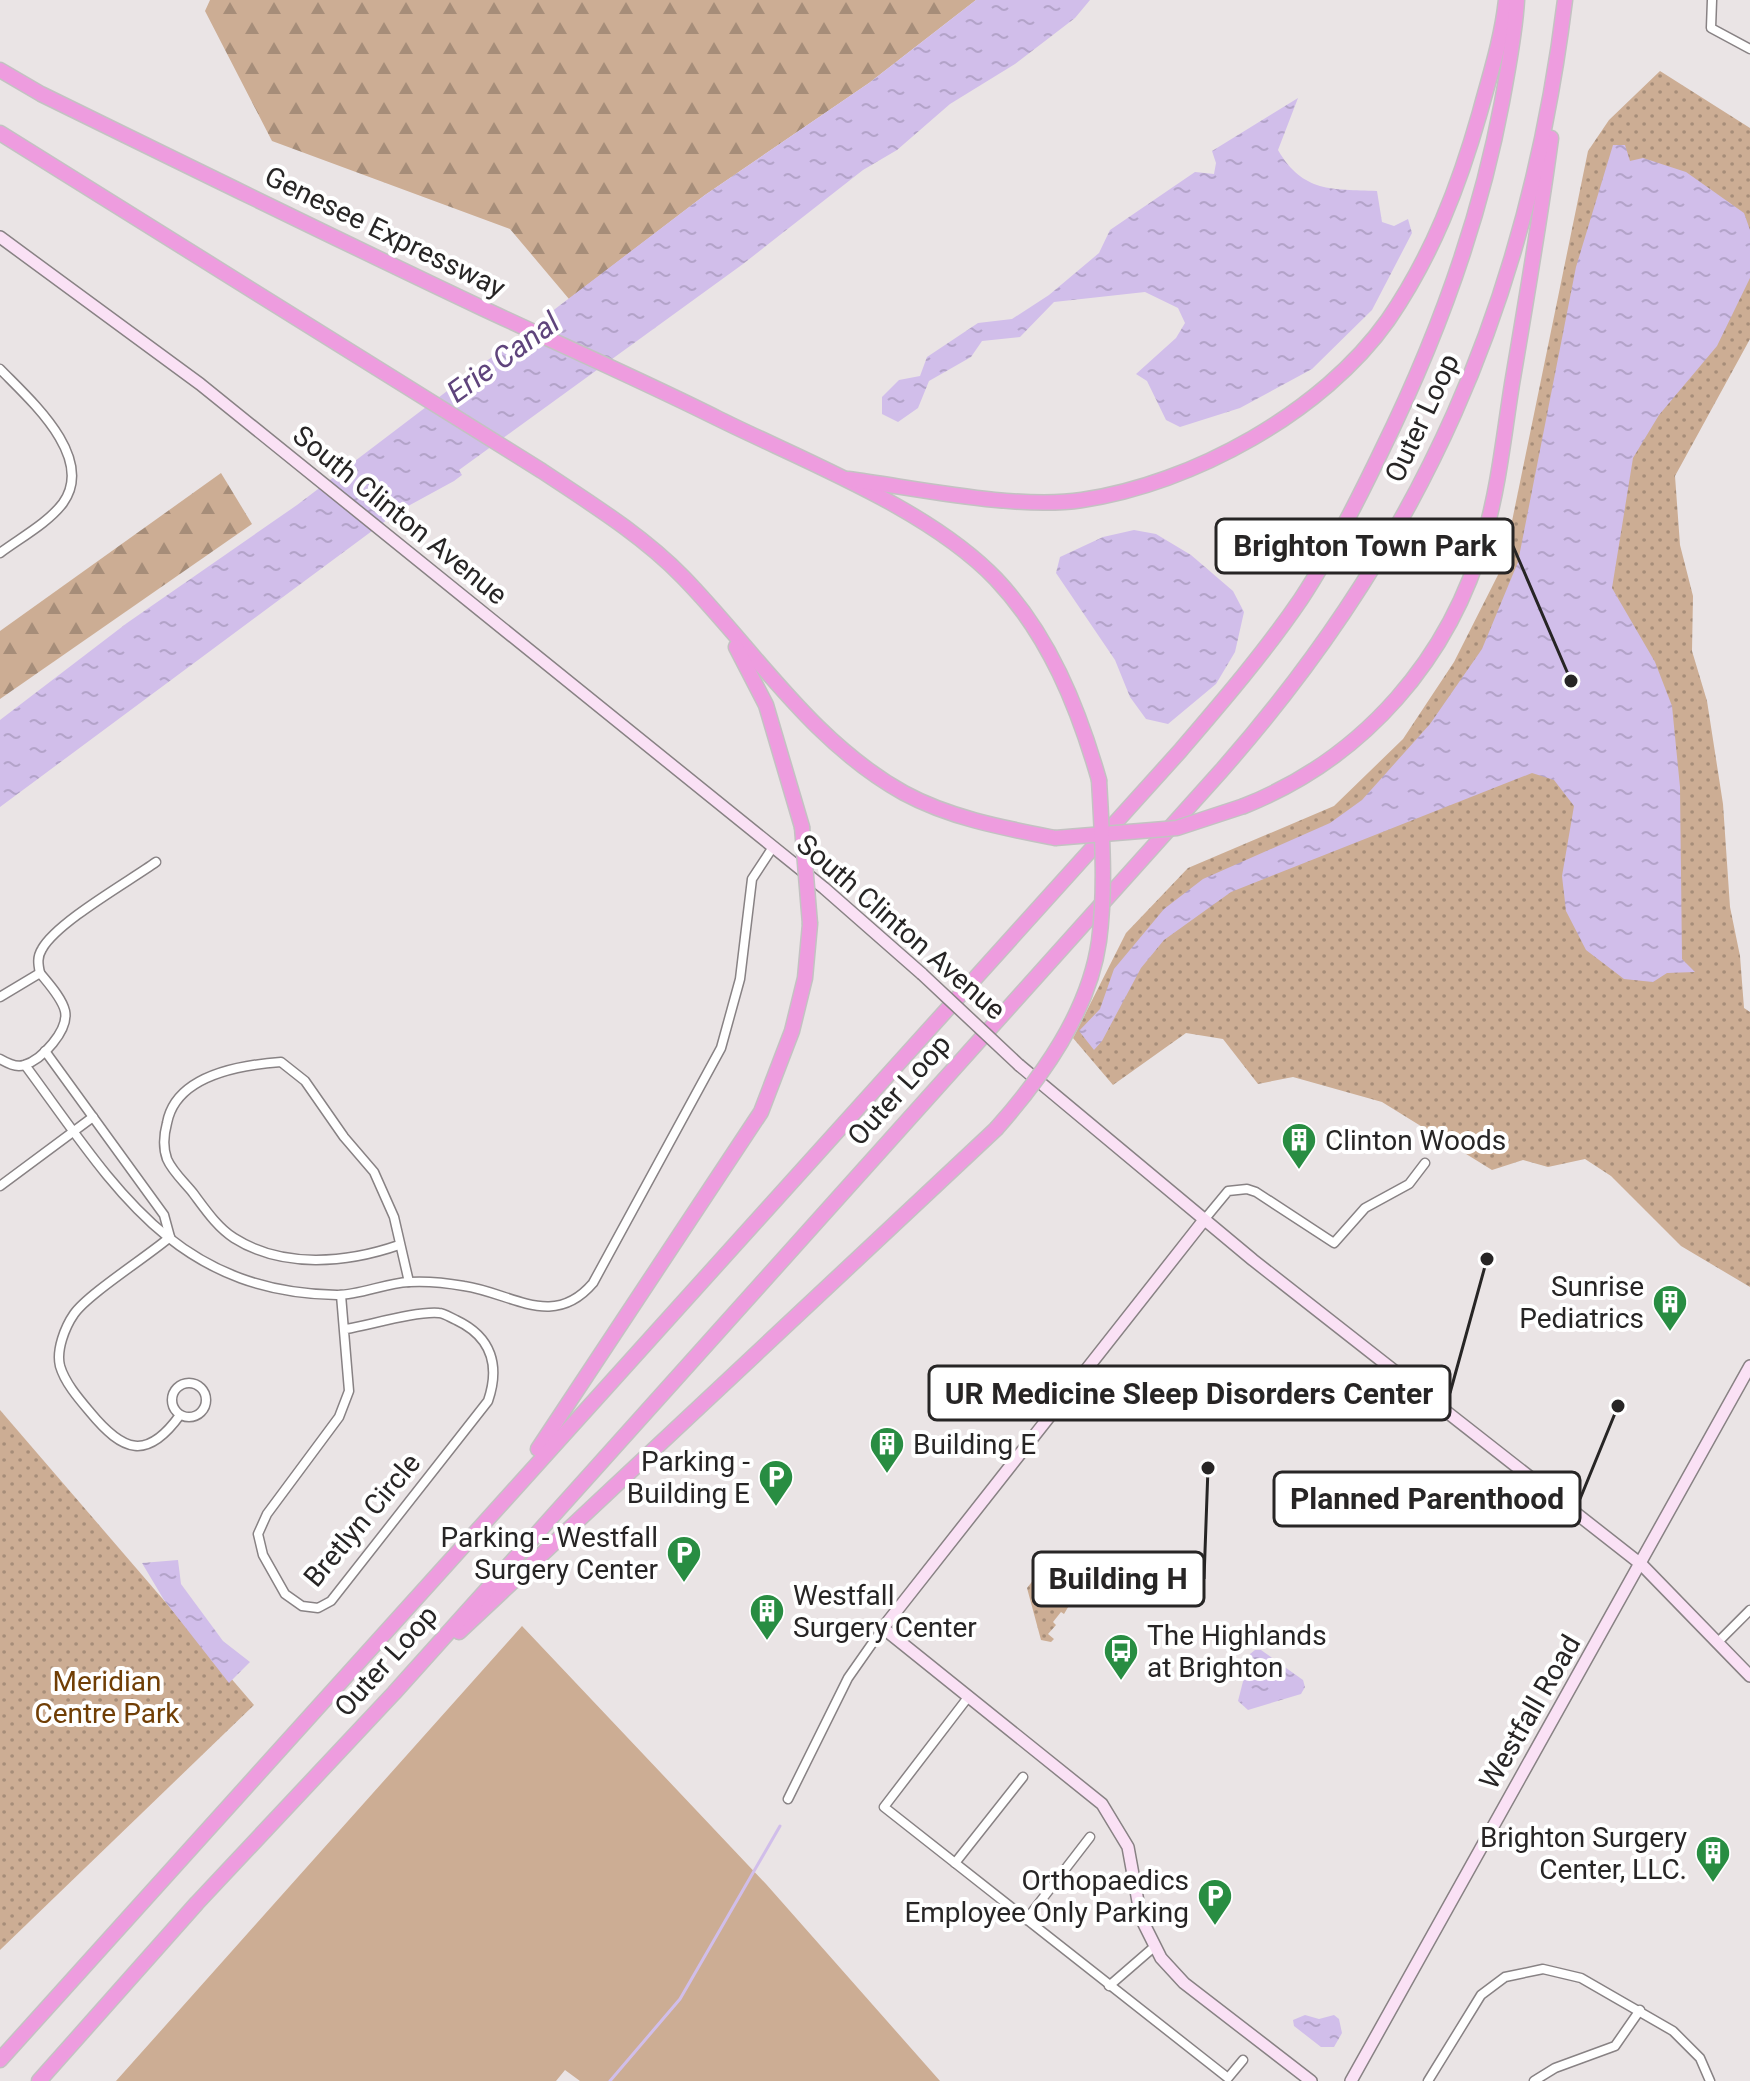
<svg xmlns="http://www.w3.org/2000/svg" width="1750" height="2081" viewBox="0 0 1750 2081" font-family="Roboto,sans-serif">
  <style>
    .grass { fill: #ccad94 }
    .forest { fill: url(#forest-firs) }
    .park { fill: url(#park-dots) }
    .water { fill: url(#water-ripples) }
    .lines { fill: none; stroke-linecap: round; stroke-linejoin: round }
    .stream { stroke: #d1beea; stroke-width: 3 }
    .street-casing { stroke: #888284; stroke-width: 11 }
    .secondary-casing { stroke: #888284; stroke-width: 14 }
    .highway-casing { stroke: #c3c2c2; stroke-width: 17 }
    .street { stroke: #fff; stroke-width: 8 }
    .secondary { stroke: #fae1f5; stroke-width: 11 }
    .highway { stroke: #ee9cdf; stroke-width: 14 }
    .secondary-bridge-casing { stroke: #888284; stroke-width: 14; stroke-linecap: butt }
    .highway-bridge-casing { stroke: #c3c2c2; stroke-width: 17; stroke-linecap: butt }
    .secondary-bridge { stroke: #fae1f5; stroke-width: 11 }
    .highway-bridge { stroke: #ee9cdf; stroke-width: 14 }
    .labels { text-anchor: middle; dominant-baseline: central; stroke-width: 8; stroke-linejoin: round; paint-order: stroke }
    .street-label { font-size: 28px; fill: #272525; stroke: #fff }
    .poi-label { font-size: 28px; fill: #272525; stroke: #fff; text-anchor: end }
    .park-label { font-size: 28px; fill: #703e05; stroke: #fff }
    .water-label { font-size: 30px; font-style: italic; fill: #5f447c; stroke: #fff }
    .leader { fill: none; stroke: #272525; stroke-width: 3 }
    .callout-dot { fill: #272525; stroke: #fff; stroke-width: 3 }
    .callout { fill: #fff; stroke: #272525; stroke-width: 3 }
    .callout-label { font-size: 30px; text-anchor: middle; font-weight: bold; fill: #272525 }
  </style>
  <defs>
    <pattern id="forest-firs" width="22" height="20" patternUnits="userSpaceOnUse" patternTransform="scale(2)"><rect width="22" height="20" fill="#ccad94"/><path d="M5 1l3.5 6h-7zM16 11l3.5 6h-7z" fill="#a68d79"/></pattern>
    <pattern id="park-dots" width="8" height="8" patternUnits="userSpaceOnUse" patternTransform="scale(2)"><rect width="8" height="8" fill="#ccad94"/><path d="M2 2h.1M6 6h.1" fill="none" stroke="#a68d79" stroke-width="1.8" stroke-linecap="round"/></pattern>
    <pattern id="water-ripples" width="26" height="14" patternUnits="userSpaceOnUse" patternTransform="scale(2)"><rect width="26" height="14" fill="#d1beea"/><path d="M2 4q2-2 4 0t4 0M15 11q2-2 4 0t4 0" fill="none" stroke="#b3a3c9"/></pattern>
  </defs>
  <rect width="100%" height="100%" fill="#eae4e5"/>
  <path class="grass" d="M522,1626L766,1884L940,2081H580L565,2070L556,2081H116Z"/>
  <g class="forest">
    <path d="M210,0H976L869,83L705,195L569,299L510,229L272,141L205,11Z"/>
    <path d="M221,473L252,524L0,699V631Z"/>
  </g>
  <g class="park">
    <path d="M1660,71L1750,128V339L1675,476L1680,545L1693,596L1692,651L1707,701L1723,804L1730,907L1740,956L1744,1008L1750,1012V1287L1681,1246L1611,1176L1585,1159L1548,1167L1523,1160L1492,1170L1382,1102L1293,1077L1258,1084L1223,1039L1186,1033L1113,1085L1073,1038L1126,933L1188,868L1334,806L1403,739L1454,662L1503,565L1588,151L1609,120Z"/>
    <path d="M0,1410L254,1705L0,1950Z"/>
    <path d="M1049,1572L1092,1577L1096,1586L1093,1589L1087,1584L1080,1594L1077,1592L1064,1614L1061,1612L1053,1622L1056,1625L1048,1634L1054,1639L1051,1642L1041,1640L1027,1588L1038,1574L1048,1576Z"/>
  </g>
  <g class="water">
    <path d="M976,0H1090L1075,18L1015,64L950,104L897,150L863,170L743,264L459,470L462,475L454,481L399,511L0,807V720L127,623L297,505L705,195L869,83Z"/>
    <path d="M1298,98L1278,150C1303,193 1332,189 1377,191L1382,222L1394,226L1408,219L1412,233L1372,310L1312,369L1240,408L1180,427L1166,420L1147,381L1136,374L1176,338L1185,323L1178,308L1145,292L1054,302L1020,337L982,341L971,357L929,381L918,408L898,422L882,414V397L899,380L920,376L927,357L978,323L1012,319L1049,295L1099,253L1110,230L1195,172L1214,174L1216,163L1212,151Z"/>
    <path d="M1613,145H1625L1630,161L1643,158L1686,172L1744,213L1750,230V278L1717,346L1659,415L1633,458L1612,588L1655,662L1672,706L1680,787L1682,959L1695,972L1667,973L1653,982L1624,979L1586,950L1566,911L1562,876L1574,806L1554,780L1532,773L1231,892L1164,940L1141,968L1102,1041L1094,1050L1079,1031L1100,1009L1114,969L1164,909L1203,879L1330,823L1362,800L1430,724L1482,649L1518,562L1576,267Z"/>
    <path d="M1134,530L1156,534L1191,555L1233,591L1244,612L1235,652L1216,684L1168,724L1146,719L1130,697L1115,660L1056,573L1060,557L1103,537Z"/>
    <path d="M178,1560L181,1584L223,1641L250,1662L229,1683L164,1600L142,1563Z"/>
    <path d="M1255,1650H1261L1303,1680L1305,1687L1301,1694L1248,1710L1238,1701L1250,1654Z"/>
    <path d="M1305,2015L1319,2019L1334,2015L1339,2019L1342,2033L1334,2047H1321L1294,2026L1293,2020Z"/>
  </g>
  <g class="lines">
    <path class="stream" d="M610,2081L680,1999L780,1826"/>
    <defs>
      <g id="street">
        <path d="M1712,0L1711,28L1750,49"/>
        <path d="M0,369C29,399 96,457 63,503C48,523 20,538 0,553"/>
        <path d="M40,973C38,964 37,957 42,949C57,922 128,882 156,862"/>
        <path d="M0,997L40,973C48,983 62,998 65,1011C69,1030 42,1060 24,1065C16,1068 7,1063 0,1059"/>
        <path d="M45,1051L164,1215L170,1237"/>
        <path d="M25,1065C113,1184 172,1292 337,1295C361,1295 385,1283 409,1282C426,1281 447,1283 464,1286C512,1293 553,1330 593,1283L721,1048L740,979L752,879L773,847"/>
        <path d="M0,1186L93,1117"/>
        <path d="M1204,1220L1228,1191L1247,1189L1256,1192L1334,1243L1365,1208L1409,1184L1425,1163"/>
        <path d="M170,1237C148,1256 88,1294 74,1314C65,1327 56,1350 60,1366C65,1383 79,1399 90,1412C123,1452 147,1461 180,1415"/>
        <path d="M399,1245C347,1263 283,1269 234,1238C217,1227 205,1209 193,1193C185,1183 172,1171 167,1159C163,1148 164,1134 167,1123C176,1075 239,1065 281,1062L305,1081L344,1137L374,1172L394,1217L409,1282"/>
        <path d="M341,1295L349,1391L339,1417L267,1514L258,1534L263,1555L285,1594L302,1606L318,1608L331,1601L488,1401C500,1366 492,1337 456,1320C451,1318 444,1313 439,1313C416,1311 370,1325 346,1329"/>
        <circle cx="189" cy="1400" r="17"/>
        <path d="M1717,1643L1750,1610"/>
        <path d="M969,1696L884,1807L1228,2078L1243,2060"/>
        <path d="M788,1799L848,1678L883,1628"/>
        <path d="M955,1863L1023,1777"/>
        <path d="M1026,1920L1090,1837"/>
        <path d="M1109,1986L1154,1947"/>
        <path d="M1428,2081L1481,1995L1505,1977L1543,1969L1581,1978L1673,2031L1700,2058L1710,2081"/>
        <path d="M1534,2081L1555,2068L1615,2046L1640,2010"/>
      </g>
      <g id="secondary">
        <path d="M0,237L200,384L824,888L922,974"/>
        <path d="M1019,1065L1253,1260L1642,1565L1750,1676"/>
        <path d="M1204,1220L883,1628L1102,1804L1128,1847L1141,1918L1161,1958L1184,1983L1311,2081"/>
        <path d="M1351,2081L1750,1366"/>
      </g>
      <g id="highway">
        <path d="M0,70L41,94C188,166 334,238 482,308C561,345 641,380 719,419C806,462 929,509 996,579C1049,635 1078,707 1099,780"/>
        <path d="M0,133L542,471C590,503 642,535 683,577C754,650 812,742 904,793C950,818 1004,828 1055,838"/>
        <path d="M848,479C916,488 1017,510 1082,500C1192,484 1323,412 1388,320C1432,256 1459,186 1480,112C1490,75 1502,38 1506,0"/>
        <path d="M736,647L766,705L802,827"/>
        <path d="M1244,806C1364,758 1451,658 1485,534C1499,485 1504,434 1512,384C1526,302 1540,220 1551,138"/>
        <path d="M538,1449L761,1112L792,1031L805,978L810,924"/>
        <path d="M459,1632L996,1129"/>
        <path d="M0,2060L1180,751C1222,702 1265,652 1301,599C1332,552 1358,500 1382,450C1437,338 1479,225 1502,102C1508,68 1515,35 1517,0"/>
        <path d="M39,2081L197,1903L394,1693L1221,771C1422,543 1528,301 1565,0"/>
      </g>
    </defs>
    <use href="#street" class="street-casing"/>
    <use href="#secondary" class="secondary-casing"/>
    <use href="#highway" class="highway-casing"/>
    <use href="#street" class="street"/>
    <use href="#secondary" class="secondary"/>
    <use href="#highway" class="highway"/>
    <defs>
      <path id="secondary-bridge" d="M922,974L1019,1065"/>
      <g id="highway-bridge">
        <path d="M802,827L810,924"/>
        <path d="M1055,838L1177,828L1244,806"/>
        <path d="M996,1129C1042,1077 1089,1012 1099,941C1106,888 1102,834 1099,780"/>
      </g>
    </defs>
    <use href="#secondary-bridge" class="secondary-bridge-casing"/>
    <use href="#highway-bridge" class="highway-bridge-casing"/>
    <use href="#secondary-bridge" class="secondary-bridge"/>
    <use href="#highway-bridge" class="highway-bridge"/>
  </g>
  <defs>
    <symbol id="building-pin" viewBox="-11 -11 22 30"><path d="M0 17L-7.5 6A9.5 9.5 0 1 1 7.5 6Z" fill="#288d42" stroke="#fff"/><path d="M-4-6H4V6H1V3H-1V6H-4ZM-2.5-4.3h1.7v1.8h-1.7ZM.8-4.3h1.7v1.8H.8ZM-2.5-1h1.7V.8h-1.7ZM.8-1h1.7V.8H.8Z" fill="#fff"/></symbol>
    <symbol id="parking-pin" viewBox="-11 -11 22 30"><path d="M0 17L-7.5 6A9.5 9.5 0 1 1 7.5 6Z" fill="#288d42" stroke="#fff"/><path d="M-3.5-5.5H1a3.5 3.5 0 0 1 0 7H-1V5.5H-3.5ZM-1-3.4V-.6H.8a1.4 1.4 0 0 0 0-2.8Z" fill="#fff"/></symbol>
    <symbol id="bus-pin" viewBox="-11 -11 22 30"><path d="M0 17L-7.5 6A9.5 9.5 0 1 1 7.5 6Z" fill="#288d42" stroke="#fff"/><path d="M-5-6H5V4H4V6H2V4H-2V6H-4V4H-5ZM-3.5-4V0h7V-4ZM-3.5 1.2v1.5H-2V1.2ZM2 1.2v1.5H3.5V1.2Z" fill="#fff"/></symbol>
  </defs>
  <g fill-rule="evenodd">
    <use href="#building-pin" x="1279" y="1120" width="40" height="54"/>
    <use href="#building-pin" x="1650" y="1282" width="40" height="54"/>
    <use href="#building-pin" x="867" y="1424" width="40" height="54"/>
    <use href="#parking-pin" x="756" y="1457" width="40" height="54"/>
    <use href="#parking-pin" x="664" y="1533" width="40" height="54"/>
    <use href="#building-pin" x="747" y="1591" width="40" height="54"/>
    <use href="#bus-pin" x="1101" y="1631" width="40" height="54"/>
    <use href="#building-pin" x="1693" y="1833" width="40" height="54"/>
    <use href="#parking-pin" x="1195" y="1876" width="40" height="54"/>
  </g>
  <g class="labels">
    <g class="street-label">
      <text transform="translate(385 232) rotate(26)">Genesee Expressway</text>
      <text transform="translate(1422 418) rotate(-65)">Outer Loop</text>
      <text transform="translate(400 515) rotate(39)">South Clinton Avenue</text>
      <text transform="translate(901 927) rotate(41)">South Clinton Avenue</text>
      <text transform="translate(899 1090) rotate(-48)">Outer Loop</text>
      <text transform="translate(362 1520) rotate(-50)">Bretlyn Circle</text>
      <text transform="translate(386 1661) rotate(-48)">Outer Loop</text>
      <text transform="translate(1530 1712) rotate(-60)">Westfall Road</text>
    </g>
    <g class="poi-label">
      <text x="1325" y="1140" text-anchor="start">Clinton Woods</text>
      <text x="1644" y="1286">Sunrise<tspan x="1644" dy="32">Pediatrics</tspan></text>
      <text x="913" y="1444" text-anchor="start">Building E</text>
      <text x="750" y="1461">Parking -<tspan x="750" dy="32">Building E</tspan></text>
      <text x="658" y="1537">Parking - Westfall<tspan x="658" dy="32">Surgery Center</tspan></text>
      <text x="793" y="1595" text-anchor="start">Westfall<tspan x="793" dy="32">Surgery Center</tspan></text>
      <text x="1147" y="1635" text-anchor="start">The Highlands<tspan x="1147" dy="32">at Brighton</tspan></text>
      <text x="1687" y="1837">Brighton Surgery<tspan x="1687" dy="32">Center, LLC.</tspan></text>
      <text x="1189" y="1880">Orthopaedics<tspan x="1189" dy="32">Employee Only Parking</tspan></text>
    </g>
    <g class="park-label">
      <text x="107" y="1681">Meridian<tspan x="107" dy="32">Centre Park</tspan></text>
    </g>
    <g class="water-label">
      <text transform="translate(503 357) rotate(-36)">Erie Canal</text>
    </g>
  </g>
  <path class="leader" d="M1571 681L1513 546M1487 1259L1450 1393M1618 1406L1580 1499M1208 1468L1204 1579"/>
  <g class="callout-dot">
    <circle cx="1571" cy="681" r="8"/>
    <circle cx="1487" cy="1259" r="8"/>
    <circle cx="1618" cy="1406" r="8"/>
    <circle cx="1208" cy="1468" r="8"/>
  </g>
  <g class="callout">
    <rect x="1216" y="519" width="297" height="54" rx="8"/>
    <rect x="929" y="1366" width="521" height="54" rx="8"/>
    <rect x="1274" y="1472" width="306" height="54" rx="8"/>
    <rect x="1033" y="1552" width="171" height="54" rx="8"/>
  </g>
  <g class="callout-label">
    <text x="1365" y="556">Brighton Town Park</text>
    <text x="1189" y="1404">UR Medicine Sleep Disorders Center</text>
    <text x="1427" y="1509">Planned Parenthood</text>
    <text x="1118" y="1589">Building H</text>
  </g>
</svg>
